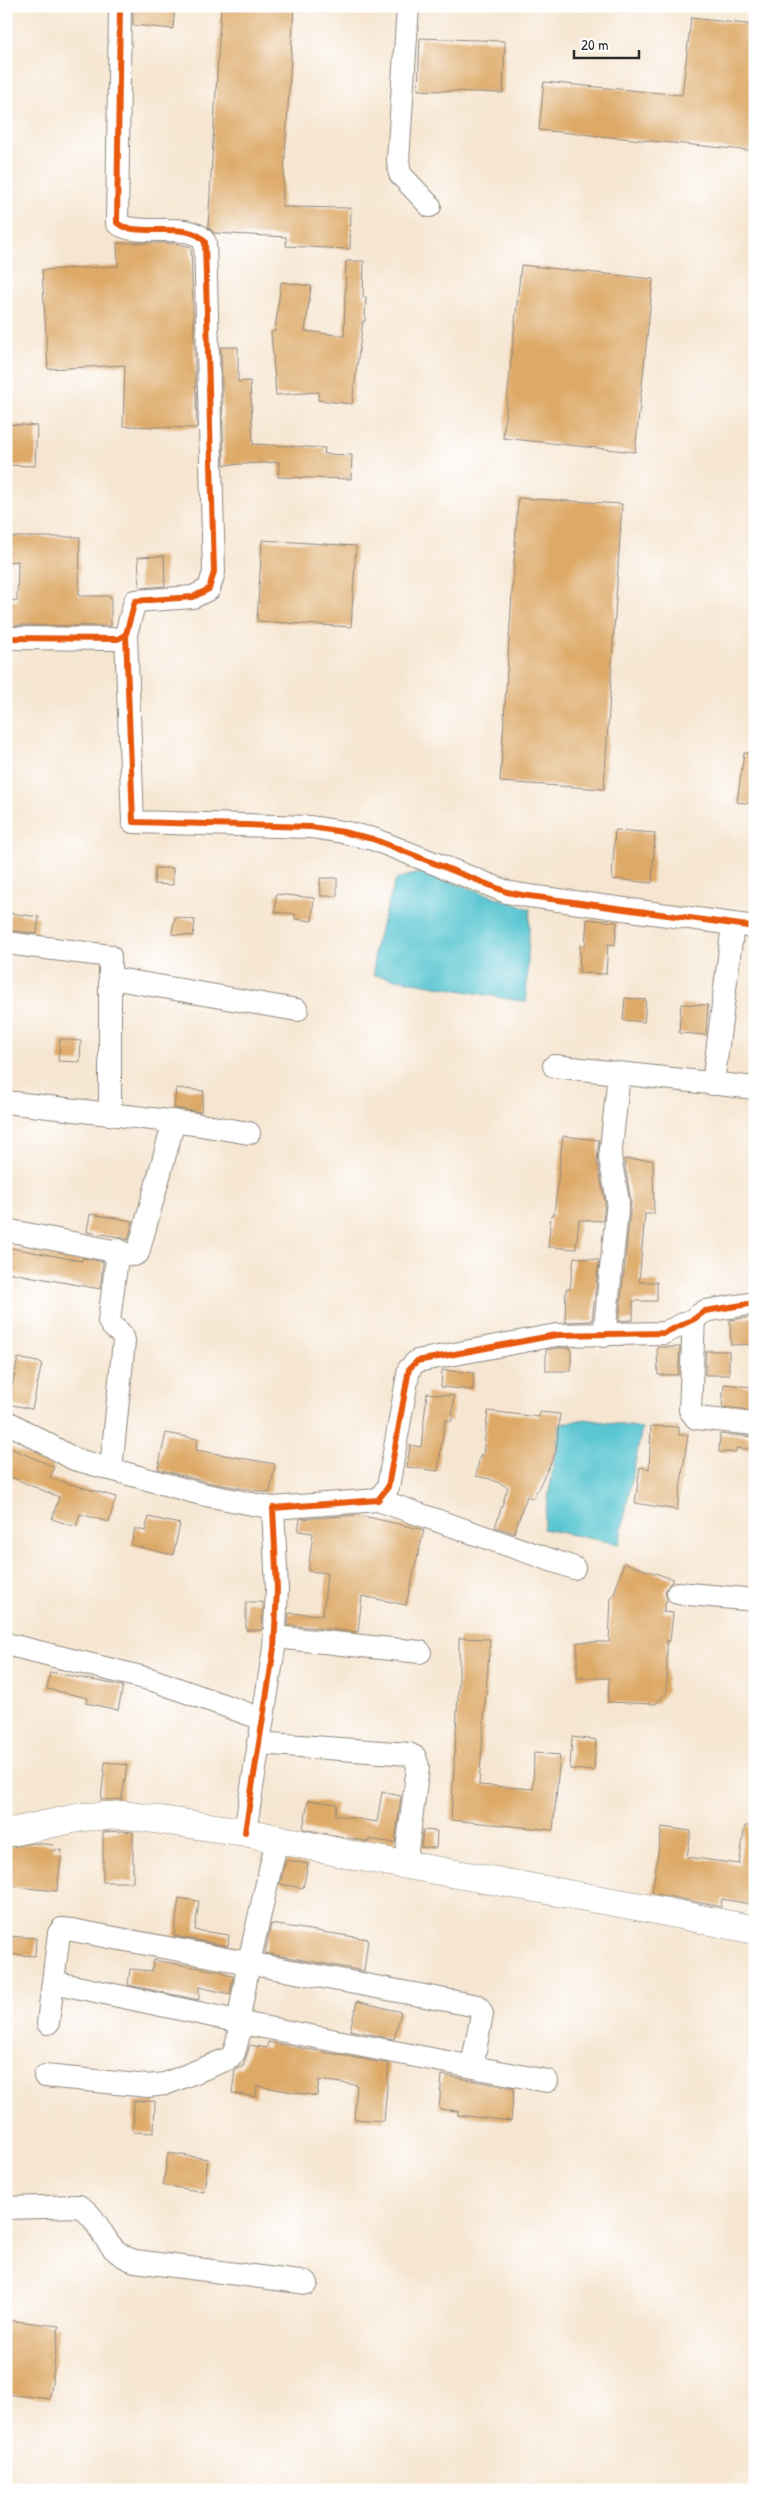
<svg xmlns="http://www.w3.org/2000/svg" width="761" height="2496" viewBox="0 0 761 2496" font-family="'Patrick Hand',sans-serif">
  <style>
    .water { fill: #5ac6d2; stroke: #42787e }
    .building { fill: #dda966 }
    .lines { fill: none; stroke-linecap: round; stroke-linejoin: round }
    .minor-casing { stroke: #90887e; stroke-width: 24 }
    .tertiary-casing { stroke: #90887e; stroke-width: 29 }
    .minor { stroke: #fff; stroke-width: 22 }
    .tertiary { stroke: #fff; stroke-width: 28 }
    .cycleway-casing { stroke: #fff; stroke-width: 9 }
    .cycleway { stroke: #e8590c; stroke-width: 6 }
  </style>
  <rect width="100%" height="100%" fill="#fff"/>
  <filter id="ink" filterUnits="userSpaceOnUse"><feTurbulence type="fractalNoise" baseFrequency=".02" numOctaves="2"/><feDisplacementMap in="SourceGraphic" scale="10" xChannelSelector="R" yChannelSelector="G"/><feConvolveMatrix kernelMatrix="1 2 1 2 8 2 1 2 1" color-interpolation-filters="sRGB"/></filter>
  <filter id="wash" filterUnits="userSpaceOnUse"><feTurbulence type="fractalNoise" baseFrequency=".0096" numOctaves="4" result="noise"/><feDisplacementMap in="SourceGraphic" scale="20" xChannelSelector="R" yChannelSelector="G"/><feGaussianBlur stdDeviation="1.12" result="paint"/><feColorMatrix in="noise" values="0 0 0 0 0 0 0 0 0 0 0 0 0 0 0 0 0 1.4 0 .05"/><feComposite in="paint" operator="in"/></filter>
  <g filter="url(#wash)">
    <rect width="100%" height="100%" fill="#f6e6d1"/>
    <g class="water">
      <path d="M423,872L530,909L526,1002L374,975V950L396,879Z"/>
      <path d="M585,1419L642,1428L619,1544L543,1529L560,1424Z"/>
    </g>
    <g id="blocks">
      <g class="building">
        <path d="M133,6H175L173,29L133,25Z"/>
        <path d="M221,6H294L282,207L351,208L350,249L286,246V237L214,233L208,227Z"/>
        <path d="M691,18L755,25V151L539,130L544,82L682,95Z"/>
        <path d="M420,38L505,41L503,93L418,90Z"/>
        <path d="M117,243H175L191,247L197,428L123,426L125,365L48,369L42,270L118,266Z"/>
        <path d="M346,261H364L363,297H366L365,321H363L352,404L318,400L319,392L276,395L271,332L275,331L281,282L311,286L305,331L344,336Z"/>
        <path d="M521,265L653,279L635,452L503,438Z"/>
        <path d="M221,347H238V382L250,381L253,444L325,448L324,454L352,455L351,479L278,477L279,462L224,465Z"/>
        <path d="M6,424L37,426L35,466L6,465Z"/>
        <path d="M518,498L622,504L604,789L500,782Z"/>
        <path d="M6,537H80L79,596H111V626L7,625L8,600L17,601L18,561L6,562Z"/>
        <path d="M262,540L356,546L351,627L257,621Z"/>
        <path d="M164,556L165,586L140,588L138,557Z"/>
        <path d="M744,753H755V804L737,802Z"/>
        <path d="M615,830L655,833L652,883L612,879Z"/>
        <path d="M155,868H173V885L154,884Z"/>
        <path d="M320,878H337V896H321Z"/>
        <path d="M276,894L314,898L312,921L295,919V914L275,912Z"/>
        <path d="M10,913L39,917L37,934L9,930Z"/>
        <path d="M175,917L195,920L193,936L172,934Z"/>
        <path d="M587,919L617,922L615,945L608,944L606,974L579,973L580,945L585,946Z"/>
        <path d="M625,998L646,1000L644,1022L623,1020Z"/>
        <path d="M681,1004L708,1005L706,1035L679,1033Z"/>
        <path d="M60,1039L81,1041L80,1062L58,1061Z"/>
        <path d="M176,1088L204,1091L201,1112L174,1108Z"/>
        <path d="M563,1136L599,1140L597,1160L605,1202L603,1221L579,1220L576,1249L548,1247L551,1215H554Z"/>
        <path d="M624,1159L653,1160L654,1214H645L639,1282H657V1301H633V1320L619,1321L631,1202Z"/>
        <path d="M90,1214L133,1221L128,1240L120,1237L87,1232Z"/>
        <path d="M6,1247L82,1261V1258L103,1262L100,1289L6,1272Z"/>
        <path d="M574,1257L599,1260L592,1321L565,1322L566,1289H570Z"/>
        <path d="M753,1317L754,1344L731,1345L730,1320Z"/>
        <path d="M657,1347H680L678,1375H658Z"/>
        <path d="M557,1348H571V1371H546V1350Z"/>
        <path d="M706,1351H729V1375H705Z"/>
        <path d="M18,1358L42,1363L32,1409L8,1404Z"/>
        <path d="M442,1370L474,1373L473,1390L441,1387Z"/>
        <path d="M724,1384L753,1387L751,1410L722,1407Z"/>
        <path d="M427,1393L454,1396L452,1421L445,1420L438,1471L407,1467L410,1445L421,1447Z"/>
        <path d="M488,1411L539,1417L540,1412L560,1414L556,1452L533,1499L527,1496L514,1533L495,1527L508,1487L490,1479L476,1476L480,1455H483Z"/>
        <path d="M651,1426L679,1427V1435H688L677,1510L635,1503L640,1467L649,1469Z"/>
        <path d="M166,1433L198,1439L196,1450L275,1464L270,1493L211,1483L158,1469Z"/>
        <path d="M720,1434L755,1437V1450L736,1448V1452H719Z"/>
        <path d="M6,1446L54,1467L50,1478L116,1497L109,1522L80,1514L76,1527L52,1519L59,1497L6,1475Z"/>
        <path d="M359,1515L424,1530L406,1605L362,1596L358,1632L288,1625L289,1613L323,1615L327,1573L308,1571L313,1533L298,1531L300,1519Z"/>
        <path d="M149,1517L180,1524L173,1555L131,1545L135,1528L145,1531Z"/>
        <path d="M624,1563L673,1579L665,1591L667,1599L663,1612L673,1613L670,1641L667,1640V1692L656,1704L608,1702L609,1678H577V1642H609L611,1597H613Z"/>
        <path d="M246,1602H263L262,1630H246Z"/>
        <path d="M459,1638L490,1639L479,1785L533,1789L534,1753L560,1755L553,1830L451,1820L459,1677Z"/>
        <path d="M50,1672L123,1686L118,1710L86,1703L88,1698L47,1689Z"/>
        <path d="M572,1737L596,1740L594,1771L570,1769Z"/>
        <path d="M105,1762L127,1765L122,1799L101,1800Z"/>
        <path d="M382,1792L401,1796L395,1843L369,1839V1842L303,1829L308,1800L337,1804L335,1815L377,1822Z"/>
        <path d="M745,1826H755V1905L722,1899L721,1907L652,1893L662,1827L691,1831L687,1857L739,1864Z"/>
        <path d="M423,1830L437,1831L436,1848L421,1847Z"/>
        <path d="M124,1831L133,1832V1882H103V1832Z"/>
        <path d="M33,1843L54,1845L53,1850H62L57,1891L6,1886V1848Z"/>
        <path d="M286,1860L308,1864L303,1888L280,1884Z"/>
        <path d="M179,1898L199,1901L195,1930L229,1935L228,1946L174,1936Z"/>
        <path d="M271,1924L368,1939L364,1971L265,1953Z"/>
        <path d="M6,1936L36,1938L35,1956L6,1954Z"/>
        <path d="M153,1960L224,1972V1974L233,1976L230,1994L199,1987V2000L128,1985L130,1969L152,1971Z"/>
        <path d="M357,2001L401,2012L394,2039L350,2030Z"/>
        <path d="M268,2042L389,2064L384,2121L354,2119L357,2085L319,2080L317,2096L257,2086L256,2097L232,2093L235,2070L243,2066L250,2045L267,2048Z"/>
        <path d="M442,2075L514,2088L511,2121L458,2115V2111L439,2109Z"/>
        <path d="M134,2101H155L154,2133L133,2132Z"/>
        <path d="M168,2153L208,2159L204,2192L163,2185Z"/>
        <path d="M6,2320L59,2326L50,2399L6,2394Z"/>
      </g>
    </g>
  </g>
  <g filter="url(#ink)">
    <use href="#blocks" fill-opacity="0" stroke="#90887e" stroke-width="1"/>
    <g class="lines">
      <defs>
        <g id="minor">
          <path d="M408,6L398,161L400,174L430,206"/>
          <path d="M126,634L133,822L311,827L343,832L373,839L507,892L522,895L755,927"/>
          <path d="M6,638L118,639L126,634L135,601L193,597L209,589L214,572L205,242C190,219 137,239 117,223L120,6"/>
          <path d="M6,943L110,956V1113"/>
          <path d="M111,978L297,1010"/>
          <path d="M554,1066L755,1088"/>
          <path d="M713,1084L733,925"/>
          <path d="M6,1102L195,1124L249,1133"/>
          <path d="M6,1230L134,1255L138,1253L174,1121"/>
          <path d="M694,1319L690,1410L696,1418L755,1424"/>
          <path d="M604,1336L618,1201L610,1158L619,1074"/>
          <path d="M6,1421L74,1459L201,1494L273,1508"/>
          <path d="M111,1469L124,1341C123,1331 112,1330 109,1321L118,1250"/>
          <path d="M378,1500L574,1568"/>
          <path d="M678,1593L755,1600"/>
          <path d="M275,1637L420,1652"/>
          <path d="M6,1644L153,1680L262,1719"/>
          <path d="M258,1743L409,1754L415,1757L418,1767L405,1865"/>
          <path d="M245,1832L274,1648L277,1590L273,1508L378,1500L388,1487L409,1369L417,1361L556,1335L664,1333L694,1319L705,1311L755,1303"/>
          <path d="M277,1839L249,1962L239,2018L242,2023L547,2081"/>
          <path d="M53,1982L241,2022"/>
          <path d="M48,2023L59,1933L62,1929L72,1930L478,2006L482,2014L472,2066"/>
          <path d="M45,2076L148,2086L165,2084L230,2058L234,2053L242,2023"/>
          <path d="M6,2208L79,2206C104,2221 101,2251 135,2261L307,2283"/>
        </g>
        <path id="tertiary" d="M6,1833L82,1817L125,1815L245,1832L356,1856L641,1907L755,1930"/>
      </defs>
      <use href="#minor" class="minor-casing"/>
      <use href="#tertiary" class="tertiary-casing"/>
      <use href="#minor" class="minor"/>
      <use href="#tertiary" class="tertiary"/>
      <defs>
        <g id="cycleway">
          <path d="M126,634L133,822L311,827L343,832L373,839L507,892L522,895L755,927"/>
          <path d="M6,638L118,639L126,634L135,601L193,597L209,589L214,572L205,242C190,219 137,239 117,223L120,6"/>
          <path d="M245,1832L274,1648L277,1590L273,1508L378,1500L388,1487L409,1369L417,1361L556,1335L664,1333L694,1319L705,1311L755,1303"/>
        </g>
      </defs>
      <use href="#cycleway" class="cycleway-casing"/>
      <use href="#cycleway" class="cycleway"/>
    </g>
  </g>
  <rect width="761" height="2496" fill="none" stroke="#fff" stroke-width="25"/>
  <path d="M574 50v8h65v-8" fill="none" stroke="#2b2b2b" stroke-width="2.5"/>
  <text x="581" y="50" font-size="15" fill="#2b2b2b" stroke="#ffffff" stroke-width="4" paint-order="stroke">20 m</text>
</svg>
